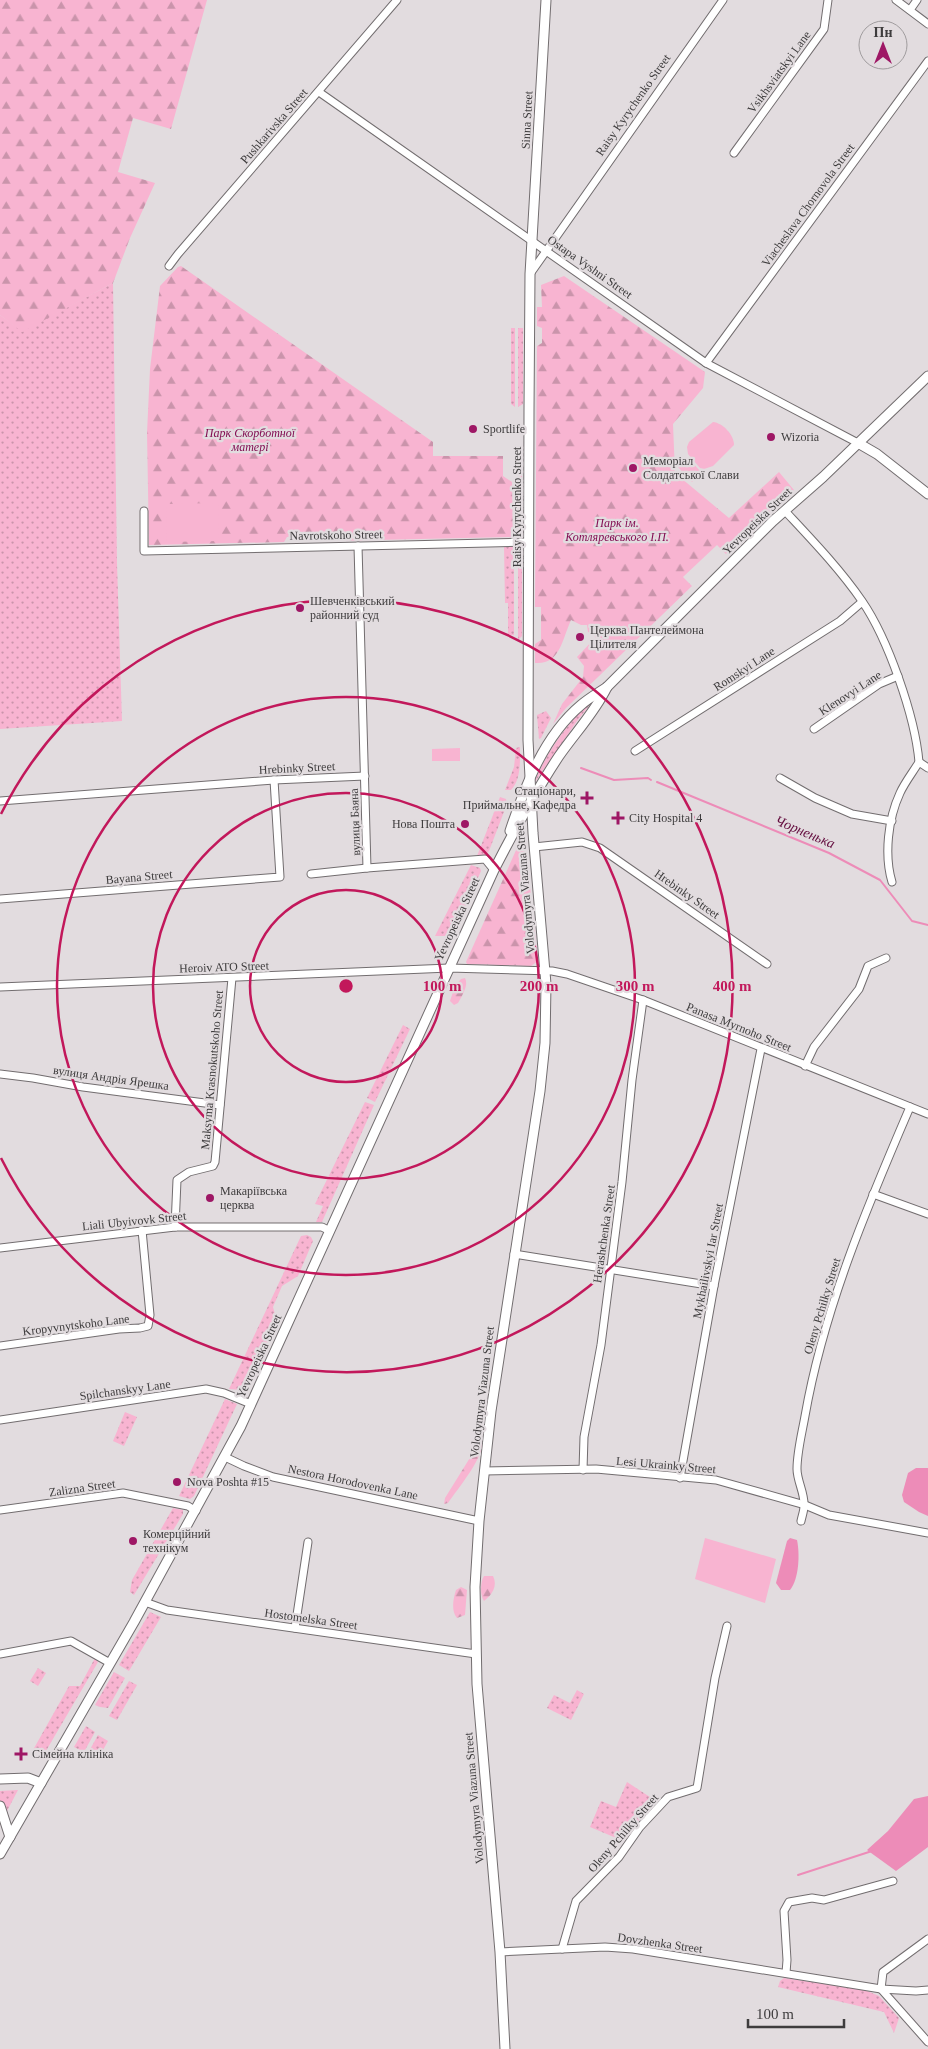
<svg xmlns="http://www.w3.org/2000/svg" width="928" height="2049" viewBox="0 0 928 2049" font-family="'Times New Roman',serif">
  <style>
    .grass { fill: url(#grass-dots) }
    .forest { fill: url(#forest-firs) }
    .pitch { fill: #f8b4d1 }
    .water { fill: #ed8cb8 }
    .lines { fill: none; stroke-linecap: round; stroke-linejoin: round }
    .stream { stroke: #ed8cb8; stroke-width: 2 }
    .minor-casing { stroke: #726d6f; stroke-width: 9 }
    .major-casing { stroke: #726d6f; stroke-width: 11 }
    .minor { stroke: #fff; stroke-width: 7 }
    .major { stroke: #fff; stroke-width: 9 }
    .ring { fill: none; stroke: #c2185b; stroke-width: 2.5 }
    .poi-dot { fill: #9e1765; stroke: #e2dcdf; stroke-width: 2 }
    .labels { text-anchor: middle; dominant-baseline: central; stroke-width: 4.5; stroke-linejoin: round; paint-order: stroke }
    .street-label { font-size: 12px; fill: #3e3c3d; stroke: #e2dcdf }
    .poi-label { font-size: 12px; fill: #3e3c3d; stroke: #e2dcdf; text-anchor: start }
    .park-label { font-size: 12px; font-style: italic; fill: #830e53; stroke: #e2dcdf }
    .water-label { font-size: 14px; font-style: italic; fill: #630c3e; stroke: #e2dcdf }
    .centre { fill: #c2185b; stroke: #e2dcdf; stroke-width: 2.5 }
    .ring-label { font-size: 15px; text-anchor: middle; font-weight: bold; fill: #c2185b; stroke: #e2dcdf; stroke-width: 4.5; stroke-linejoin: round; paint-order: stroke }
  </style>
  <defs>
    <pattern id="grass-dots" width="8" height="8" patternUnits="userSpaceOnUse" patternTransform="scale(1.25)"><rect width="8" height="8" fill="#f8b4d1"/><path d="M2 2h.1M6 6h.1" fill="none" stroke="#ca94ab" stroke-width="1.8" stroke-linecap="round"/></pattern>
    <pattern id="forest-firs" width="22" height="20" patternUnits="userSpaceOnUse" patternTransform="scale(1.25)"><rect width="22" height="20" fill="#f8b4d1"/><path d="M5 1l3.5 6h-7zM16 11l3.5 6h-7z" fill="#ca94ab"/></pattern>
  </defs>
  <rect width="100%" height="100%" fill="#e2dcdf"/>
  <g class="grass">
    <path d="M113,283L117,564L122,721L0,729V315L22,331Z"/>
    <path d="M511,328H515V407L511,404Z"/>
    <path d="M518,328H523V404L518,407Z"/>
    <rect x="518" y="472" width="4" height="66"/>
    <path d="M504,546H514V635H508V603H505Z"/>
    <path d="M518,546H522V636L518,640Z"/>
    <path d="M597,696L577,721L533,785C547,751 569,720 597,696Z"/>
    <path d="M546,711L551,718L541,738L539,739L537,715Z"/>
    <path d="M520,747C520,761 521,780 511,790H505L514,767L516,748Z"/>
    <path d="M500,797L506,799L507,804L489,851L484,856H477Z"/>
    <path d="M471,865L480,868L481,871L454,933L446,936H435Z"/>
    <path d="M403,1025L410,1029L375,1102L367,1098Z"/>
    <path d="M365,1102L374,1105L322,1222H316L323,1206L315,1204Z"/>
    <path d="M307,1235L311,1237L313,1241L298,1276L282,1286L273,1307L277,1322L247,1388L241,1390L229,1389L301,1236Z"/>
    <path d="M225,1399L237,1404L194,1496L190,1499L179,1496Z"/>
    <path d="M125,1412L137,1417L124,1446L113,1441Z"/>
    <path d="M173,1508L183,1510V1514L134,1595L130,1592L132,1580Z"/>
    <path d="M150,1612L161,1617L129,1671L119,1665Z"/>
    <path d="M95,1658L98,1662L43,1756L33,1750L69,1686H80Z"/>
    <path d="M38,1668L46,1673L38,1686L30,1681Z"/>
    <path d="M114,1672L125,1678L108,1708L100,1707L95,1705Z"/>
    <path d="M129,1681L137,1685L117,1720L109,1716Z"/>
    <path d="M577,1690L584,1694L571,1720L547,1708L554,1695L570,1703Z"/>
    <path d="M86,1726L95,1732L84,1752L74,1747Z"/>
    <path d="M98,1735L108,1741L98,1759L88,1753Z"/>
    <path d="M627,1782L656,1801L621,1840L590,1827L601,1801L616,1807Z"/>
    <path d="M18,1790L6,1813L0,1801V1791Z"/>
    <path d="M784,1978L865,1990L879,1996L899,2018L894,2033L884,2012L778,1987L780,1981Z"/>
  </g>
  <g class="forest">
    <path d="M0,0H207L171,129L133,118L118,172L155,183L130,238L113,283L22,332L0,315Z"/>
    <path d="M181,266L433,442V456H503V476L512,482L513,537L330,541L327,536L287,537L284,542L149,545L147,433L150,369L160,286L178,267Z"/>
    <path d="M564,276L705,372L703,388L673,424L675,473L729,518L779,472L794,490L726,554L717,545L683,577L692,586L566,708L553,724L562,704L583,677L584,666L577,657L596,637L588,632L587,625H581L571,620C562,640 560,665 535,663V644L541,640V607H535L537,346L542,343V328L537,326V307H542L541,285Z"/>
    <path d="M517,848L526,849L538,961L531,966L467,964L466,962Z"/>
    <path d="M465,978C469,985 462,996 458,1003L454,1005L450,1001L455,986L461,979Z"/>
    <path d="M481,1440C488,1453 456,1491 448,1503L444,1504L445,1498Z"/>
    <path d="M484,1576H493C498,1586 492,1595 484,1601C480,1596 480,1582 484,1576Z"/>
    <path d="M461,1587L467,1590L465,1615L457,1618C451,1611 453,1599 456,1590Z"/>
  </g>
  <g class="pitch">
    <path d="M713,422C723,423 734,435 734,445L713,466L704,469L700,468L688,454L687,447L689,442Z"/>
    <path d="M687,457L702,473L692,482L677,466Z"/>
    <path d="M218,503L219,541L167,542L166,504Z"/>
    <path d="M460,748V761H432V749Z"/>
    <path d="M705,1538L776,1559L765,1603L695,1579Z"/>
  </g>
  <g class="water">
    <path d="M916,1468H928V1516L919,1512L904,1502L902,1495L908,1473Z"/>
    <path d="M790,1538L797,1540C800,1554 799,1579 790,1590H781L776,1583L787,1541Z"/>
    <path d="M928,1796V1847L896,1871L867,1850L888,1831L914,1799Z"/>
  </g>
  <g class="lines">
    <g class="stream">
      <path d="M581,768L614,780L648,778L651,780"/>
      <path d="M657,782L829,853L880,880L912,921L928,925"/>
      <path d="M798,1875L872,1851"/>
    </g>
    <defs>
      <g id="minor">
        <path d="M896,0L928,24"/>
        <path d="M910,10L917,0"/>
        <path d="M319,92L706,363L858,443"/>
        <path d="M734,153L824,29L828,0"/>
        <path d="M169,266L178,254L397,0"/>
        <path d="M530,274L723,0"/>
        <path d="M706,363L928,61"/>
        <path d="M144,511V551L529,542"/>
        <path d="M785,511C812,540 839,568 862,601C888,639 915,716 919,762C913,772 905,782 900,793C888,819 884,855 892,882"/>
        <path d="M358,546L367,868"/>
        <path d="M814,729L879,684L898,676"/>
        <path d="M635,751L840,621L862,602"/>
        <path d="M919,762L928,768"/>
        <path d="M780,778L815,798L852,814L892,821"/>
        <path d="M0,801L274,780L365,776"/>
        <path d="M534,847L582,842L600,848L767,964"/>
        <path d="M311,874L367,868L485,859L494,870"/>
        <path d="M0,899L280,877L274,780"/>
        <path d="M0,987L449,968L552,971L567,974L643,1000L928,1114"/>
        <path d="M805,1066L814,1047L859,989L868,966L886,958"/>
        <path d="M0,1074L33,1078L83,1087L220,1105"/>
        <path d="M873,1194L928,1214"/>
        <path d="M175,1227L177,1180L189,1172L213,1166L215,1162L232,978"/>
        <path d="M0,1248L175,1227H322L330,1231"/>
        <path d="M514,1254L714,1286"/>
        <path d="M0,1346L119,1329L140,1328L148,1326L150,1315L142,1230"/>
        <path d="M0,1420L206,1389L224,1393L251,1404"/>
        <path d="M225,1457L244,1466L273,1477L479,1521"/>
        <path d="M583,1470L584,1437L601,1345L622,1182L632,1080L643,1000"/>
        <path d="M484,1471L596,1469L716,1480L805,1505L829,1515L928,1533"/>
        <path d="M680,1478L714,1286L761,1049"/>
        <path d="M0,1510L123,1493L188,1506L196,1511"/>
        <path d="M801,1521C802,1516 804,1511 804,1506C805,1494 797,1481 797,1469C797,1452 802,1433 805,1416C824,1308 867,1207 910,1107"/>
        <path d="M145,1602L167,1610L476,1654"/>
        <path d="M295,1628L308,1542"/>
        <path d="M0,1654L71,1641L110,1663"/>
        <path d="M562,1949L576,1901L619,1857L640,1827L668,1797L697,1788L715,1678L727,1626"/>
        <path d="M500,1952L605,1947L633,1949L881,1989L916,1991L928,1990"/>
        <path d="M786,1973L787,1960L784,1911L789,1902L812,1898L824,1900L893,1881"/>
        <path d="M881,1989L883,1972L928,1939"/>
        <path d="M881,1989L928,2042"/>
      </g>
      <g id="major">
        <path d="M858,443L877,454L928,494"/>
        <path d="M510,831C525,786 544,736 581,705C589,698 598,693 607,687L773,521L823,477L928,376"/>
        <path d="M0,1779L28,1778L41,1783"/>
        <path d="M0,1806L10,1837"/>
        <path d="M0,1854L134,1622L241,1426L494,870C514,831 535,792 559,756C575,733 595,712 607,687"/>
        <path d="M505,2049L500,1952L477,1684L475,1587L479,1521L491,1411L540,1091L545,1043L546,984L533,833L528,740L529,410L530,274L546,0"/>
      </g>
    </defs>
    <use href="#minor" class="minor-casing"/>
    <use href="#major" class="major-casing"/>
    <use href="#minor" class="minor"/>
    <use href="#major" class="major"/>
  </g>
  <g class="ring">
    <circle cx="346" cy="986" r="96"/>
    <circle cx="346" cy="986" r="193"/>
    <circle cx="346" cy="986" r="289"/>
    <path d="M1 814A386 386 0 1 1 1 1158"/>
  </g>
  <g class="poi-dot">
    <circle cx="473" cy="429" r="5"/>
    <circle cx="771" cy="437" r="5"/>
    <circle cx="633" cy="468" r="5"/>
    <circle cx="300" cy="608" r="5"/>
    <circle cx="580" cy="637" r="5"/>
    <path d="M584.5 790.5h5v5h5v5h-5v5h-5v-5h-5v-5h5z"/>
    <path d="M615.5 810.5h5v5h5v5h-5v5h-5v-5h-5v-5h5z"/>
    <circle cx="465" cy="824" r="5"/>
    <circle cx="210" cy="1198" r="5"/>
    <circle cx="177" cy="1482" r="5"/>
    <circle cx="133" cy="1541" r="5"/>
    <path d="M18.5 1746.5h5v5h5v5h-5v5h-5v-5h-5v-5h5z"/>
  </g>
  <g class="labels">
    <g class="street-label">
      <text transform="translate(779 72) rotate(-54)">Vsikhsviatskyi Lane</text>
      <text transform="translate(633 105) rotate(-55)">Raisy Kyrychenko Street</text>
      <text transform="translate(527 120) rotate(-87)">Sinna Street</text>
      <text transform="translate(274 126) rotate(-49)">Pushkarivska Street</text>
      <text transform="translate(808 205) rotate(-54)">Viacheslava Chornovola Street</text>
      <text transform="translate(590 267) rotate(35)">Ostapa Vyshni Street</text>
      <text transform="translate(517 507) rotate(-90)">Raisy Kyrychenko Street</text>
      <text transform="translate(757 521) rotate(-44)">Yevropeiska Street</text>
      <text transform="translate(336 535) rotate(-1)">Navrotskoho Street</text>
      <text transform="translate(744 669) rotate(-33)">Romskyi Lane</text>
      <text transform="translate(850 693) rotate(-33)">Klenovyi Lane</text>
      <text transform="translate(297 768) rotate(-3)">Hrebinky Street</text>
      <text transform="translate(355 822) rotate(-92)">вулиця Баяна</text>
      <text transform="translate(139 877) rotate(-5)">Bayana Street</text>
      <text transform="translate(525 888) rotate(-95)">Volodymyra Viazuna Street</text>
      <text transform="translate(687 894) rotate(35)">Hrebinky Street</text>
      <text transform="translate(457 919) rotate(-65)">Yevropeiska Street</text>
      <text transform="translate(224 967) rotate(-2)">Heroiv ATO Street</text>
      <text transform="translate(739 1027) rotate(22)">Panasa Myrnoho Street</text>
      <text transform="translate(212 1070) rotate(-85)">Maksyma Krasnokutskoho Street</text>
      <text transform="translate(111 1078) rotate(8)">вулиця Андрія Ярешка</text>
      <text transform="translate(134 1221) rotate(-6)">Liali Ubyivovk Street</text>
      <text transform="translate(604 1234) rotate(-82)">Herashchenka Street</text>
      <text transform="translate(708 1261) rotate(-79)">Mykhailivskyi Iar Street</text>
      <text transform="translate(822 1306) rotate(-73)">Oleny Pchilky Street</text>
      <text transform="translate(76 1325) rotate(-7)">Kropyvnytskoho Lane</text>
      <text transform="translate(259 1356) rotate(-65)">Yevropeiska Street</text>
      <text transform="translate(125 1390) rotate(-8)">Spilchanskyy Lane</text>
      <text transform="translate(482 1392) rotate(-83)">Volodymyra Viazuna Street</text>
      <text transform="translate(666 1465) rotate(5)">Lesi Ukrainky Street</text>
      <text transform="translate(353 1482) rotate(12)">Nestora Horodovenka Lane</text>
      <text transform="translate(82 1488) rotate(-8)">Zalizna Street</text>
      <text transform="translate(311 1619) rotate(8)">Hostomelska Street</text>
      <text transform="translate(474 1798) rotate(-95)">Volodymyra Viazuna Street</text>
      <text transform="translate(623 1833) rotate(-49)">Oleny Pchilky Street</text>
      <text transform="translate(660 1943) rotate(8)">Dovzhenka Street</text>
    </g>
    <g class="poi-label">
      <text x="483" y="429">Sportlife</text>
      <text x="781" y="437">Wizoria</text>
      <text x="643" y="461">Меморіал<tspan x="643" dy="14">Солдатської Слави</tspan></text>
      <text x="310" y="601">Шевченківський<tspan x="310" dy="14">районний суд</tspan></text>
      <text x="590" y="630">Церква Пантелеймона<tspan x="590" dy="14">Цілителя</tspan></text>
      <text x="576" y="791" text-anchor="end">Стаціонари,<tspan x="576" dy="14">Приймальне, Кафедра</tspan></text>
      <text x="629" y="818">City Hospital 4</text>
      <text x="455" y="824" text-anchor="end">Нова Пошта</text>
      <text x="220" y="1191">Макаріївська<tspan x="220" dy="14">церква</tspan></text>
      <text x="187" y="1482">Nova Poshta #15</text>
      <text x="143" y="1534">Комерційний<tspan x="143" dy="14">технікум</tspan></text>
      <text x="32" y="1754">Сімейна клініка</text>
    </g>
    <g class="park-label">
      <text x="250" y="433">Парк Скорботної<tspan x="250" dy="14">матері</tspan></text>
      <text x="617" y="523">Парк ім.<tspan x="617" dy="14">Котляревського І.П.</tspan></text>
    </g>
    <g class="water-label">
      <text transform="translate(805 832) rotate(23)">Чорненька</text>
    </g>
  </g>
  <circle cx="346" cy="986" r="8" class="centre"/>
  <g class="ring-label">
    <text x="442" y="991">100 m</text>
    <text x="539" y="991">200 m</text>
    <text x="635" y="991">300 m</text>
    <text x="732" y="991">400 m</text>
  </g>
  <g transform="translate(883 45)"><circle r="24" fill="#e2dcdf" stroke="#a09c9e"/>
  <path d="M0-4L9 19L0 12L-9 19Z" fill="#9e1765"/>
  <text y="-8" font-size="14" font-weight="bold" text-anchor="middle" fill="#3e3c3d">Пн</text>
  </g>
  <path d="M748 2019v8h96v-8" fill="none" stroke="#3e3c3d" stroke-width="2.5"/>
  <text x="756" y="2019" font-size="15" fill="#3e3c3d" stroke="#e2dcdf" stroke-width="4" paint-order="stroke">100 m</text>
</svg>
